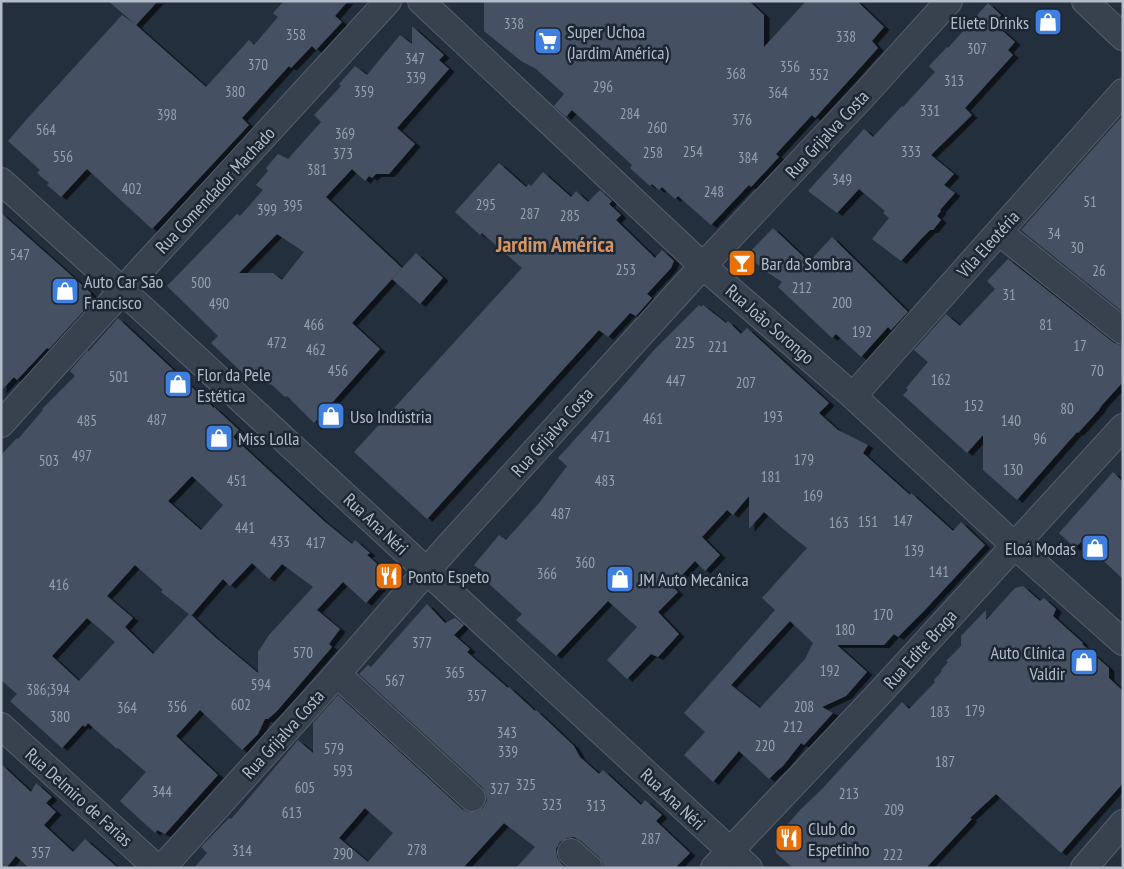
<svg xmlns="http://www.w3.org/2000/svg" width="1124" height="869" viewBox="0 0 1124 869" font-family="'PT Sans Narrow',sans-serif">
  <style>
    .building { fill: #455162; fill-rule: evenodd; filter: url(#shadow) }
    .lines { fill: none; stroke-linecap: round; stroke-linejoin: round }
    .minor-casing { stroke: #565f6c; stroke-width: 28 }
    .minor { stroke: #38414e; stroke-width: 26 }
    .labels { text-anchor: middle; dominant-baseline: central; stroke-width: 5; stroke-linejoin: round; paint-order: stroke }
    .number-label { font-size: 15px; fill: #98a1af }
    .poi-label { font-size: 18px; fill: #b4bcc9; stroke: #1d2633; text-anchor: start }
    .street-label { font-size: 18px; fill: #b4bcc9; stroke: #1d2633 }
    .district-label { font-size: 22px; font-weight: bold; fill: #d59563; stroke: #1d2633 }
  </style>
  <defs>
    <filter id="shadow"><feDropShadow dx="5.5" dy="3" stdDeviation="0" flood-color="#0009"/></filter>
  </defs>
  <rect width="100%" height="100%" fill="#242f3e"/>
  <g class="building">
    <path d="M108,1H158L136,25L206,87L249,40L254,45L278,17L273,13L284,1H348L335,16L342,22L316,50L312,46L291,68L289,66L278,78L242,118L249,125L152,229L87,169L61,197L47,185L49,183L37,173L40,170L8,141L26,120L122,15L135,24Z"/>
    <path d="M484,1H749L764,15V47L806,1H857L884,27L872,41L878,48L815,118L812,115L776,154L779,157L751,187L749,185L711,225L678,196L675,199L662,187L659,190L652,184L650,186L630,168L632,165L572,110L566,117L554,106L564,94L536,69L521,61L484,31Z"/>
    <path d="M988,3L1001,15L996,25L1015,42L1008,50L1013,55L965,108L972,115L931,155L954,174L944,185L955,193L940,210L941,211L937,216L941,220L933,230H930L923,237L901,261L872,239L889,218L883,213L885,211L859,189L837,213L808,191L864,129L873,137L902,106L903,107L935,72L929,66L947,47L948,48Z"/>
    <path d="M412,26L444,55L439,60L449,69L397,128L415,144L389,174H376L372,178L369,176L365,181L352,169L326,197L402,268L352,323L380,349L314,423L287,396L285,397L271,384L270,385L257,372L250,380L211,343L218,336L167,286L237,214L240,216L263,190L256,185L268,171L266,168L278,154L288,159L321,122L314,115L341,86L339,84L355,66L367,75L400,35L412,44ZM277,234L304,252L282,280L273,273H239Z"/>
    <path d="M1123,115V312L1021,230Z"/>
    <path d="M499,163L526,187L529,184L531,186L543,172L571,197L576,191L588,202L600,190L612,201L609,204L621,215L616,220L655,258L662,250L674,261L671,268L647,294L652,298L636,316L630,313L608,337L599,330L427,519L354,452L522,268L482,233L480,235L455,212Z"/>
    <path d="M1,213L91,293V303L49,349L47,348L17,380L14,377L1,391Z"/>
    <path d="M773,228L809,262L832,237L908,312L891,330L888,327L861,357L836,334L832,338L778,287L782,282L764,270L747,255Z"/>
    <path d="M416,253L443,278L420,304L392,279Z"/>
    <path d="M1008,259L1114,343L1123,346V382L1102,405L1099,410L1078,433L1077,432L1017,500L983,470V435L967,453L903,395L908,390L906,388L928,362L914,350L946,314L960,326L995,289L987,281Z"/>
    <path d="M699,305L701,307L703,305L726,323L728,321L741,334L747,328L829,403L819,413L838,430L868,445L863,453L910,495L911,493L953,531L961,522L985,545L923,612L898,637L894,634L884,645H837L867,672L846,696L822,707L833,713L804,745L801,743L783,766L778,770L769,779L739,751L713,782L684,755L705,732L684,713L775,610L762,598L807,548L788,533L764,512L749,529V496L733,515L727,510L702,537L720,555L705,571L695,561L672,586L678,592L658,612L679,634L658,657L651,654L627,679L607,660L637,627L608,601L556,656L516,620L522,614L487,582L491,578L474,565L499,535L506,540L540,502L567,466L558,458L624,385L654,350ZM790,621L813,643L805,659L760,708L731,685Z"/>
    <path d="M118,318L214,408V407L239,430L233,437L324,521L352,544L355,540L370,553L367,555L391,576L366,603L343,582L317,610L340,629L329,644L332,647L277,711L268,719H265L258,734L242,750L200,710L176,736L218,775L165,834L157,830L155,833L120,801L146,772L118,748L117,749L88,723L85,727L83,725L62,748L10,701L17,694L1,680V455L17,438L18,439L43,410L42,409L75,376L70,371L88,350V352ZM192,476L223,505L201,530L168,501ZM252,563L269,579L282,564L313,587L269,635L258,652V673L216,638L190,614L191,616L223,579L230,586ZM135,565L163,590L161,592L189,614L153,654L125,627L133,618L107,596ZM87,618L115,642L79,681L52,656Z"/>
    <path d="M1113,472L1123,482V579L1082,541L1075,548L1059,533Z"/>
    <path d="M1023,586L1040,601L1044,598L1056,609L1053,616L1083,643L1082,644L1109,668V678L1123,691V783L1061,853L996,794L970,818L972,819L926,868H793L776,853L775,839L800,810L821,790L902,702L909,709L935,682L934,680L942,671L941,670L948,662L946,661L961,646V636L986,610V620L1015,588Z"/>
    <path d="M427,604L445,623L455,618L464,625L454,635L470,649L467,652L508,688L509,687L535,711L536,710L574,746L580,757L599,774L603,770L641,805L645,800L662,815L656,821L690,853L675,868H604L603,863L599,857L581,841L574,837L567,838L560,842L556,849L557,857L561,863L566,868H516L535,847L504,823L463,868H194L207,853L201,847L229,818L231,819L239,810L298,740L313,753V723L338,695L462,809L468,812H476L483,808L487,801L486,794L482,787L359,674L368,665L371,667ZM365,808L393,833L368,862L339,838Z"/>
    <path d="M1,764L31,792L36,783L52,797L46,803L56,812L44,825L73,852L85,839L118,868H29L16,856L6,868H1Z"/>
  </g>
  <g class="lines">
    <defs>
      <g id="minor">
        <path d="M421,1L703,266L853,396L1014,545L1123,642"/>
        <path d="M1085,1L1123,37"/>
        <path d="M1,181L146,312L749,868"/>
        <path d="M999,232L1123,331"/>
        <path d="M853,396L1123,92"/>
        <path d="M1,424L141,270L388,1"/>
        <path d="M337,674L472,798"/>
        <path d="M1,726L157,868"/>
        <path d="M571,852L589,868"/>
        <path d="M162,868L337,674L445,550L699,270L864,95L949,1"/>
        <path d="M714,868L876,697L1123,427"/>
        <path d="M1084,868L1123,823"/>
      </g>
    </defs>
    <use href="#minor" class="minor-casing"/>
    <use href="#minor" class="minor"/>
  </g>
  <defs>
    <symbol id="shop-square" viewBox="-11 -11 22 22"><rect x="-9" y="-9" width="18" height="18" rx="4" fill="#3f7fe0" stroke="#1d2633"/><path d="M-5-2.5h2.3a2.7 3.5 0 0 1 5.4 0H5L5.5 6h-11ZM-1.5-2.5h3a1.5 2.3 0 0 0-3 0Z" fill="#fff"/></symbol>
    <symbol id="supermarket-square" viewBox="-11 -11 22 22"><rect x="-9" y="-9" width="18" height="18" rx="4" fill="#3f7fe0" stroke="#1d2633"/><path d="M-6-5.5h2.5l.6 2H6L4.5 2H-2.5L-4.4-4H-6ZM-1.5 3.2a1.3 1.3 0 1 0 .1 0ZM3 3.2a1.3 1.3 0 1 0 .1 0Z" fill="#fff"/></symbol>
    <symbol id="bar-square" viewBox="-11 -11 22 22"><rect x="-9" y="-9" width="18" height="18" rx="4" fill="#e8710a" stroke="#1d2633"/><path d="M-6-5H6L.8 .8V4.5H3.5V6h-7V4.5H-.8V.8Z" fill="#fff"/></symbol>
    <symbol id="restaurant-square" viewBox="-11 -11 22 22"><rect x="-9" y="-9" width="18" height="18" rx="4" fill="#e8710a" stroke="#1d2633"/><path d="M-5-6h1v4h1v-4h1v4h1v-4h1v5L-1.5 .5V6h-2V.5L-5-1ZM5-6V6H3V1.5H1.5Q1.5-4 5-6Z" fill="#fff"/></symbol>
  </defs>
  <g fill-rule="evenodd">
    <use href="#shop-square" x="1032" y="6" width="32" height="32"/>
    <use href="#supermarket-square" x="532" y="25" width="32" height="32"/>
    <use href="#bar-square" x="726" y="247" width="32" height="32"/>
    <use href="#shop-square" x="49" y="275" width="32" height="32"/>
    <use href="#shop-square" x="162" y="368" width="32" height="32"/>
    <use href="#shop-square" x="315" y="400" width="32" height="32"/>
    <use href="#shop-square" x="203" y="422" width="32" height="32"/>
    <use href="#shop-square" x="1079" y="532" width="32" height="32"/>
    <use href="#restaurant-square" x="373" y="560" width="32" height="32"/>
    <use href="#shop-square" x="604" y="563" width="32" height="32"/>
    <use href="#shop-square" x="1068" y="646" width="32" height="32"/>
    <use href="#restaurant-square" x="773" y="822" width="32" height="32"/>
  </g>
  <g class="labels">
    <g class="number-label">
      <text x="514" y="23">338</text>
      <text x="296" y="34">358</text>
      <text x="846" y="36">338</text>
      <text x="977" y="48">307</text>
      <text x="415" y="58">347</text>
      <text x="258" y="64">370</text>
      <text x="790" y="66">356</text>
      <text x="736" y="73">368</text>
      <text x="819" y="74">352</text>
      <text x="416" y="77">339</text>
      <text x="954" y="80">313</text>
      <text x="603" y="86">296</text>
      <text x="235" y="91">380</text>
      <text x="364" y="91">359</text>
      <text x="778" y="92">364</text>
      <text x="930" y="110">331</text>
      <text x="630" y="113">284</text>
      <text x="167" y="114">398</text>
      <text x="742" y="119">376</text>
      <text x="657" y="127">260</text>
      <text x="46" y="129">564</text>
      <text x="345" y="133">369</text>
      <text x="693" y="151">254</text>
      <text x="911" y="151">333</text>
      <text x="653" y="152">258</text>
      <text x="343" y="153">373</text>
      <text x="63" y="156">556</text>
      <text x="748" y="157">384</text>
      <text x="317" y="169">381</text>
      <text x="842" y="179">349</text>
      <text x="132" y="188">402</text>
      <text x="714" y="191">248</text>
      <text x="1090" y="201">51</text>
      <text x="486" y="204">295</text>
      <text x="293" y="205">395</text>
      <text x="267" y="209">399</text>
      <text x="530" y="213">287</text>
      <text x="570" y="215">285</text>
      <text x="1054" y="233">34</text>
      <text x="1077" y="247">30</text>
      <text x="20" y="254">547</text>
      <text x="626" y="269">253</text>
      <text x="1099" y="270">26</text>
      <text x="201" y="282">500</text>
      <text x="802" y="287">212</text>
      <text x="1009" y="294">31</text>
      <text x="842" y="302">200</text>
      <text x="219" y="303">490</text>
      <text x="314" y="324">466</text>
      <text x="1046" y="324">81</text>
      <text x="862" y="331">192</text>
      <text x="277" y="342">472</text>
      <text x="685" y="342">225</text>
      <text x="1080" y="345">17</text>
      <text x="718" y="346">221</text>
      <text x="316" y="349">462</text>
      <text x="338" y="370">456</text>
      <text x="1097" y="370">70</text>
      <text x="119" y="376">501</text>
      <text x="941" y="379">162</text>
      <text x="676" y="380">447</text>
      <text x="746" y="382">207</text>
      <text x="974" y="405">152</text>
      <text x="1067" y="408">80</text>
      <text x="773" y="416">193</text>
      <text x="653" y="418">461</text>
      <text x="157" y="419">487</text>
      <text x="87" y="420">485</text>
      <text x="1011" y="420">140</text>
      <text x="601" y="436">471</text>
      <text x="1040" y="438">96</text>
      <text x="82" y="455">497</text>
      <text x="804" y="459">179</text>
      <text x="49" y="460">503</text>
      <text x="1013" y="469">130</text>
      <text x="771" y="476">181</text>
      <text x="237" y="480">451</text>
      <text x="605" y="480">483</text>
      <text x="813" y="495">169</text>
      <text x="561" y="513">487</text>
      <text x="903" y="520">147</text>
      <text x="868" y="521">151</text>
      <text x="839" y="522">163</text>
      <text x="245" y="527">441</text>
      <text x="280" y="541">433</text>
      <text x="316" y="542">417</text>
      <text x="914" y="550">139</text>
      <text x="585" y="562">360</text>
      <text x="939" y="571">141</text>
      <text x="547" y="573">366</text>
      <text x="59" y="584">416</text>
      <text x="883" y="614">170</text>
      <text x="845" y="629">180</text>
      <text x="422" y="642">377</text>
      <text x="303" y="652">570</text>
      <text x="830" y="670">192</text>
      <text x="455" y="672">365</text>
      <text x="395" y="680">567</text>
      <text x="261" y="684">594</text>
      <text x="48" y="689">386;394</text>
      <text x="477" y="695">357</text>
      <text x="241" y="704">602</text>
      <text x="177" y="706">356</text>
      <text x="804" y="706">208</text>
      <text x="127" y="707">364</text>
      <text x="975" y="710">179</text>
      <text x="940" y="711">183</text>
      <text x="60" y="716">380</text>
      <text x="793" y="726">212</text>
      <text x="507" y="732">343</text>
      <text x="765" y="745">220</text>
      <text x="334" y="748">579</text>
      <text x="508" y="751">339</text>
      <text x="945" y="761">187</text>
      <text x="343" y="770">593</text>
      <text x="526" y="784">325</text>
      <text x="305" y="787">605</text>
      <text x="500" y="788">327</text>
      <text x="162" y="791">344</text>
      <text x="849" y="793">213</text>
      <text x="552" y="804">323</text>
      <text x="596" y="805">313</text>
      <text x="894" y="809">209</text>
      <text x="292" y="812">613</text>
      <text x="651" y="838">287</text>
      <text x="417" y="849">278</text>
      <text x="242" y="850">314</text>
      <text x="41" y="852">357</text>
      <text x="343" y="853">290</text>
      <text x="893" y="854">222</text>
    </g>
    <g class="poi-label">
      <text x="1029" y="22" text-anchor="end">Eliete Drinks</text>
      <text x="567" y="31">Super Uchoa<tspan x="567" dy="21">(Jardim América)</tspan></text>
      <text x="761" y="263">Bar da Sombra</text>
      <text x="84" y="281">Auto Car São<tspan x="84" dy="21">Francisco</tspan></text>
      <text x="197" y="374">Flor da Pele<tspan x="197" dy="21">Estética</tspan></text>
      <text x="350" y="416">Uso Indústria</text>
      <text x="238" y="438">Miss Lolla</text>
      <text x="1076" y="548" text-anchor="end">Eloá Modas</text>
      <text x="408" y="576">Ponto Espeto</text>
      <text x="639" y="579">JM Auto Mecânica</text>
      <text x="1065" y="652" text-anchor="end">Auto Clínica<tspan x="1065" dy="21">Valdir</tspan></text>
      <text x="808" y="828">Club do<tspan x="808" dy="21">Espetinho</tspan></text>
    </g>
    <g class="street-label">
      <text transform="translate(827 134) rotate(-47)">Rua Grijalva Costa</text>
      <text transform="translate(215 190) rotate(-47)">Rua Comendador Machado</text>
      <text transform="translate(988 244) rotate(-48)">Vila Eleotéria</text>
      <text transform="translate(770 324) rotate(41)">Rua João Sorongo</text>
      <text transform="translate(552 432) rotate(-48)">Rua Grijalva Costa</text>
      <text transform="translate(376 524) rotate(43)">Rua Ana Néri</text>
      <text transform="translate(920 649) rotate(-48)">Rua Edite Braga</text>
      <text transform="translate(283 734) rotate(-48)">Rua Grijalva Costa</text>
      <text transform="translate(79 797) rotate(42)">Rua Delmiro de Farias</text>
      <text transform="translate(673 799) rotate(43)">Rua Ana Néri</text>
    </g>
    <g class="district-label">
      <text x="555" y="244">Jardim América</text>
    </g>
  </g>
  <rect width="1124" height="869" fill="none" stroke="#b4bcc9" stroke-width="5"/>
</svg>
